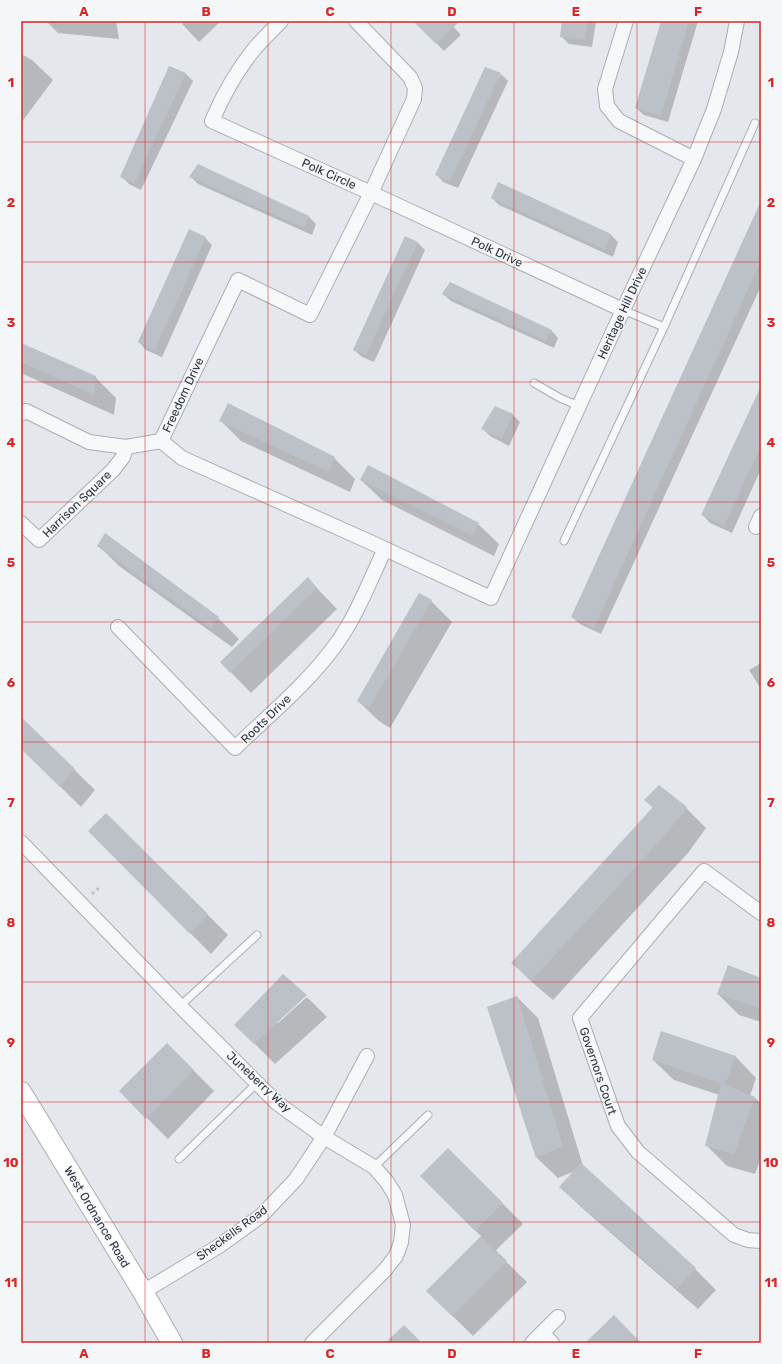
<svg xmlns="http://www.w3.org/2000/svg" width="782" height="1364" viewBox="0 0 782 1364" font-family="Rubik,sans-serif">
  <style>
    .shadow { fill: #0003 }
    .building { fill: #bcc0c7 }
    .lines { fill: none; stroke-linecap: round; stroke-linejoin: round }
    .lane-casing { stroke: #a9aeb5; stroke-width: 9 }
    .street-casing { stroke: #a9aeb5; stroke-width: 16 }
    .secondary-casing { stroke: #a9aeb5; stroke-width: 22 }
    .path { stroke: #bec1c6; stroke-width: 2.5; stroke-dasharray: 3 3; stroke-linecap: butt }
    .lane { stroke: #f7f8f9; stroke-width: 7 }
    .street { stroke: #f7f8f9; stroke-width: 14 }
    .secondary { stroke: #fff; stroke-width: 20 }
    .grid { fill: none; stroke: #d62828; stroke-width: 1; stroke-opacity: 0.55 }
    .labels { text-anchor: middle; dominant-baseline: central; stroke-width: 3; stroke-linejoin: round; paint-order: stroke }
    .street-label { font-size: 12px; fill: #2d3442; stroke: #f4f6f8 }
    .neatline { fill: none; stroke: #d62828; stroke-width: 1.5 }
    .grid-label { font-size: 13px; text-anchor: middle; font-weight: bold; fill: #d62828 }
  </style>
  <rect width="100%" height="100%" fill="#e4e7eb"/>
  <g class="shadow">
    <path d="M46,21H116L119,39L58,33Z"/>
    <path d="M185,21H221L199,42L182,24Z"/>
    <path d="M415,21H448L461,35L444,51Z"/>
    <path d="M563,21H596L592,47L569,44L561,36Z"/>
    <path d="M662,21H698L668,122L644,115L636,108Z"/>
    <path d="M21,54L32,60L53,80L21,123Z"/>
    <path d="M170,67L186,74L193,81L141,190L129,184L122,177Z"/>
    <path d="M501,74L508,81L458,188L443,182L436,174Z"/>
    <path d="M191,177L308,216L316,224L312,235L198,184Z"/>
    <path d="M492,198L611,235L618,242L613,257L499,205Z"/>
    <path d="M761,205V286L601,634L580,624L572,617Z"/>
    <path d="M405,237L418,243L425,250L374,362L362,357L354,350Z"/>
    <path d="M205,238L212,245L162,357L146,350L139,342Z"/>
    <path d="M443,294L551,330L558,338L554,348L451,301Z"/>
    <path d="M21,344L95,377L116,398L114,415L21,373Z"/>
    <path d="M761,388V469L732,533L710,523L703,515Z"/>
    <path d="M495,407L513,415L520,422L509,446L490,436L483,429Z"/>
    <path d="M220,420L334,458L355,479L350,492L241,441Z"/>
    <path d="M361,480L478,524L499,544L494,556L382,500Z"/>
    <path d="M98,545L218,618L239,639L232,647L119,566Z"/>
    <path d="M308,579L337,609L251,693L221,662Z"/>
    <path d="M431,601L452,622L390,728L379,721L358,701Z"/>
    <path d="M761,663V689L749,670Z"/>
    <path d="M21,718L95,790L81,807L21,748Z"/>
    <path d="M645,800L686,808L706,828L688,853L553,1000L533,983L512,963L653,808Z"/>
    <path d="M106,814L228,935L211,954L89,831Z"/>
    <path d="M761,979V1022L739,1015L718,994Z"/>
    <path d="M307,997L327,1017L275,1064L236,1025L278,1023Z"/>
    <path d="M517,997L538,1018L583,1166L695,1269L716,1290L698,1309L581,1207L560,1187L575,1171L558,1178L537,1158L488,1008Z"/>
    <path d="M661,1032L736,1057L756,1078L750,1096L755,1098L761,1104V1158L755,1174L727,1166L706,1145L719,1095L674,1080L653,1060Z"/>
    <path d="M167,1044L214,1091L168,1139L120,1091Z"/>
    <path d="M448,1149L523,1224L495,1251L527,1282L473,1336L427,1291L482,1237L421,1176Z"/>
  </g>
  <g class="building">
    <path d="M413,21H460L436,44Z"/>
    <path d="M562,21H588L585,40L560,37Z"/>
    <path d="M661,21H689L661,116L635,108Z"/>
    <path d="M169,66L186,73L134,184L120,177Z"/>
    <path d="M485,67L501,73L450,181L435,175Z"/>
    <path d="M198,164L309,216L304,228L189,177Z"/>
    <path d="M498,182L611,234L605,250L491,198Z"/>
    <path d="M761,201V261L594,628L571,617Z"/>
    <path d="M189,229L206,237L155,350L138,342Z"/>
    <path d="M405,236L418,242L366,355L353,350Z"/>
    <path d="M450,282L552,330L546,341L442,294Z"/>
    <path d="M21,343L96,376L94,395L21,362Z"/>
    <path d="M761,386V446L724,526L701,515Z"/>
    <path d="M228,403L335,457L329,472L219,421Z"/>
    <path d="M495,406L513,414L502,439L481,429Z"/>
    <path d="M368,465L479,523L473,536L360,480Z"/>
    <path d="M105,533L219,617L211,628L97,546Z"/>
    <path d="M308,577L317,588L230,673L220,662Z"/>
    <path d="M419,593L432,600L369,708L357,701Z"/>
    <path d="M21,717L75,769L60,787L21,749Z"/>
    <path d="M659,785L687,807L668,832L532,980L511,963L653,807L644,800Z"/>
    <path d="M106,813L208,914L190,934L88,831Z"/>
    <path d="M728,965L761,978V1009L717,994Z"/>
    <path d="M283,974L307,995L254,1044L234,1025Z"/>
    <path d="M517,996L563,1146L536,1158L487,1007Z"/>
    <path d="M661,1031L736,1056L725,1085L652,1060Z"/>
    <path d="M167,1043L194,1070L146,1119L119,1091Z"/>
    <path d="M721,1083L755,1097L734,1154L705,1146Z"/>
    <path d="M448,1148L503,1203L475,1231L420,1176Z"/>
    <path d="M581,1163L696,1268L677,1289L559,1187Z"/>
    <path d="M481,1236L507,1261L452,1316L426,1291Z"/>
    <path d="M614,1315L641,1343H585Z"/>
    <path d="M404,1325L422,1343H385Z"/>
  </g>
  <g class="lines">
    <defs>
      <g id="lane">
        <path d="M623,310L664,327"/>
        <path d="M534,383L560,398L579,406"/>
        <path d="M564,541L664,327L755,123"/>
        <path d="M180,1006L257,935"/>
        <path d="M179,1159L257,1083"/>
        <path d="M374,1167L428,1115"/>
      </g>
      <g id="street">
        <path d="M281,21C272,30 263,39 255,48C237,70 223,95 212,121L371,193L623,310"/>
        <path d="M626,21L605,89L607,106L619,121L694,159"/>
        <path d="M21,414L26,411L89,442L126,447L161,441"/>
        <path d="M161,441L182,458L370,542L491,598L623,310L694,159L714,109L731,52L737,21"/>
        <path d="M161,441L238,280L310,315L371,193L414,99L415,88L410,77L356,21"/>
        <path d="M21,523L39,540L113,470L123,457L126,447"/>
        <path d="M756,527L761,516"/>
        <path d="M118,627L235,748C269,715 306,685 334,647C356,618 369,582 385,549"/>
        <path d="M21,842L180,1006L277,1103L324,1137L374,1167L387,1182L395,1195L403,1225L401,1242L396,1256L385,1270L312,1343"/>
        <path d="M761,913L704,871L580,1018L618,1126L638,1152L734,1235L748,1240L761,1241"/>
        <path d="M143,1292L219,1246L262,1215L296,1179L324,1137L367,1056"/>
        <path d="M542,1333L552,1343"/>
        <path d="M532,1343L558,1317"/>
      </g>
      <path id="secondary" d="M21,1092L143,1292L172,1343"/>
    </defs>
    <use href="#lane" class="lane-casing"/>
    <use href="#street" class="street-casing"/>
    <use href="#secondary" class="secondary-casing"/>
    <path class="path" d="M92,894L101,886"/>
    <use href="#lane" class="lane"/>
    <use href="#street" class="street"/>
    <use href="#secondary" class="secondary"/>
  </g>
  <path class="grid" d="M145,21V1343M268,21V1343M391,21V1343M514,21V1343M637,21V1343M21,142H761M21,262H761M21,382H761M21,502H761M21,622H761M21,742H761M21,862H761M21,982H761M21,1102H761M21,1222H761"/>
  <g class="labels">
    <g class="street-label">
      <text transform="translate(329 174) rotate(24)">Polk Circle</text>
      <text transform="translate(497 252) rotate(25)">Polk Drive</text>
      <text transform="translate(622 313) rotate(-65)">Heritage Hill Drive</text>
      <text transform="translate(183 395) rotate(-65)">Freedom Drive</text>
      <text transform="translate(77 504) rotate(-44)">Harrison Square</text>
      <text transform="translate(266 719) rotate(-44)">Roots Drive</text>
      <text transform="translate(598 1071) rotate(71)">Governors Court</text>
      <text transform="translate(259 1082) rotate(43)">Juneberry Way</text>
      <text transform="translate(97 1217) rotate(59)">West Ordnance Road</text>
      <text transform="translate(232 1233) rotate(-36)">Sheckells Road</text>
    </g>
  </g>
  <rect width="782" height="1364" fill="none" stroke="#f4f6f8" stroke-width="44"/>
  <rect x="22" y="22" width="738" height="1320" class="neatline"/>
  <g class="grid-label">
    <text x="84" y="16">A</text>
    <text x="206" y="16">B</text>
    <text x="330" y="16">C</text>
    <text x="452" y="16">D</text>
    <text x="576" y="16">E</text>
    <text x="698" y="16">F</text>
    <text x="11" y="87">1</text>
    <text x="771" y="87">1</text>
    <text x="11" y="207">2</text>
    <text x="771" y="207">2</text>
    <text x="11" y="327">3</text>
    <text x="771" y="327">3</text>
    <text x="11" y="447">4</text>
    <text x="771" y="447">4</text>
    <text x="11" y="567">5</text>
    <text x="771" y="567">5</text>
    <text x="11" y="687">6</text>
    <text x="771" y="687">6</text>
    <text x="11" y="807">7</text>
    <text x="771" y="807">7</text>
    <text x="11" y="927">8</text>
    <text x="771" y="927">8</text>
    <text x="11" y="1047">9</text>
    <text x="771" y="1047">9</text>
    <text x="11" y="1167">10</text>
    <text x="771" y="1167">10</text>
    <text x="11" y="1287">11</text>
    <text x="771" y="1287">11</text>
    <text x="84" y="1358">A</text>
    <text x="206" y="1358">B</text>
    <text x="330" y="1358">C</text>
    <text x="452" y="1358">D</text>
    <text x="576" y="1358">E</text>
    <text x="698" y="1358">F</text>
  </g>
</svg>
